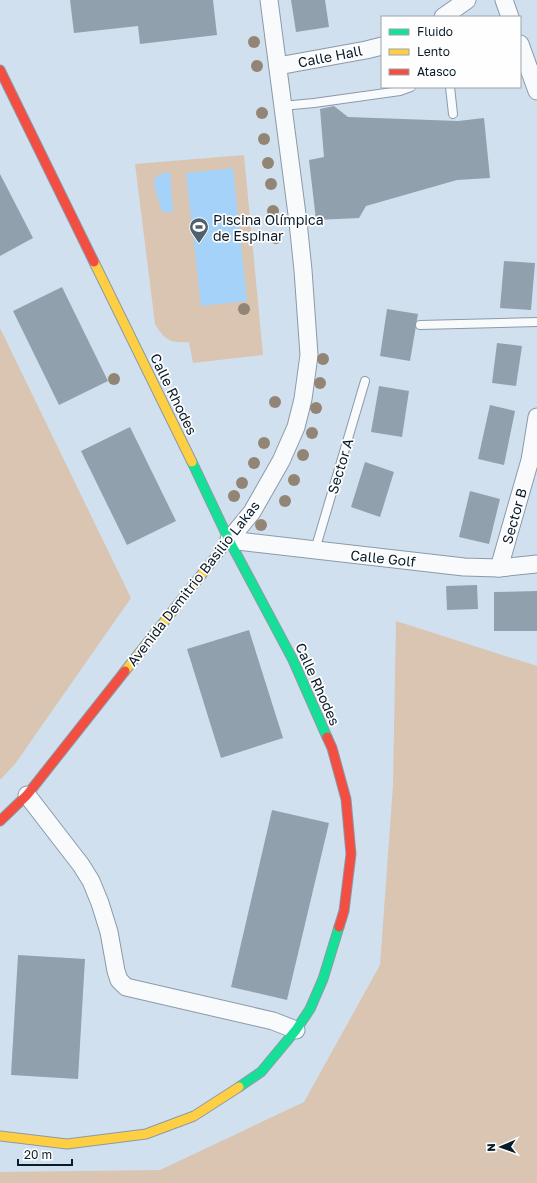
<svg xmlns="http://www.w3.org/2000/svg" width="537" height="1183" viewBox="0 0 537 1183" font-family="'Golos Text',sans-serif">
  <style>
    .green { fill: #d9c5b2 }
    .water { fill: #a4d2f8 }
    .building { fill: #91a0ad }
    .lines { fill: none; stroke-linecap: round; stroke-linejoin: round }
    .lane-casing { stroke: #8b9aa8; stroke-width: 10 }
    .street-casing { stroke: #8b9aa8; stroke-width: 19 }
    .fast-casing { stroke: #8b9aa8; stroke-width: 11 }
    .slow-casing { stroke: #8b9aa8; stroke-width: 11 }
    .jam-casing { stroke: #8b9aa8; stroke-width: 11 }
    .lane { stroke: #f8fafc; stroke-width: 8 }
    .street { stroke: #f8fafc; stroke-width: 17 }
    .fast { stroke: #16e098; stroke-width: 9 }
    .slow { stroke: #ffcf43; stroke-width: 9 }
    .jam { stroke: #f24e42; stroke-width: 9 }
    .tree { fill: #938576 }
    .labels { text-anchor: middle; dominant-baseline: central; stroke-width: 3.5; stroke-linejoin: round; paint-order: stroke }
    .street-label { font-size: 14px; fill: #091c2a; stroke: #fefefe }
    .poi-label { font-size: 14px; fill: #091c2a; stroke: #fefefe; text-anchor: start }
  </style>
  <rect width="100%" height="100%" fill="#d1e0ee"/>
  <g class="green">
    <path d="M244,155L263,355L193,363L189,342C171,343 165,341 155,324L135,164Z"/>
    <path d="M0,328L131,598L15,764L0,780Z"/>
    <path d="M396,621L537,666V1183H0V1172L160,1170L304,1102L380,965L393,785Z"/>
  </g>
  <g class="water">
    <path d="M233,168L247,301L201,306L186,173Z"/>
    <path d="M170,172L173,212H162L154,185L155,178L161,174Z"/>
  </g>
  <g class="building">
    <path d="M70,0H213L217,35L140,44L138,26L74,33Z"/>
    <path d="M291,0H325L329,27L296,32Z"/>
    <path d="M334,106L348,117L458,121L484,118L490,178L457,180L366,206L359,218L316,220L309,160L324,157L320,109Z"/>
    <path d="M0,174L33,238L0,256Z"/>
    <path d="M504,261L535,263L531,310L500,308Z"/>
    <path d="M62,287L108,381L59,405L13,311Z"/>
    <path d="M387,309L418,314L410,361L380,356Z"/>
    <path d="M497,343L522,346L516,386L492,383Z"/>
    <path d="M379,386L409,391L402,437L371,432Z"/>
    <path d="M490,405L515,411L504,465L478,459Z"/>
    <path d="M130,427L176,521L127,545L81,451Z"/>
    <path d="M365,462L394,472L380,517L351,507Z"/>
    <path d="M470,491L500,499L489,544L459,537Z"/>
    <path d="M477,585L478,609L447,610L446,586Z"/>
    <path d="M537,591V631H494V592Z"/>
    <path d="M249,630L283,738L221,758L187,649Z"/>
    <path d="M272,810L329,823L287,1000L231,987Z"/>
    <path d="M18,955L85,959L78,1079L11,1075Z"/>
  </g>
  <g class="lines">
    <defs>
      <g id="lane">
        <path d="M450,87L453,114"/>
        <path d="M282,106L314,103L400,91L411,87"/>
        <path d="M420,325L537,322"/>
        <path d="M315,550L365,381"/>
      </g>
      <g id="street">
        <path d="M504,0L510,17"/>
        <path d="M443,17L467,0"/>
        <path d="M520,44L537,91"/>
        <path d="M278,66L366,50L382,46"/>
        <path d="M229,540L252,512L281,461L296,427L303,399L309,355L303,270L298,222L269,0"/>
        <path d="M229,540L464,567L499,568L537,564"/>
        <path d="M499,568L530,460L537,417"/>
        <path d="M27,795L81,865L91,881L100,903L109,932L116,971L119,980L126,987L273,1021L296,1030"/>
      </g>
      <g id="fast">
        <path d="M192,462L229,540L293,660L327,737"/>
        <path d="M239,1087L261,1072L296,1030L310,1009L323,979L339,927"/>
      </g>
      <g id="slow">
        <path d="M94,262L192,462"/>
        <path d="M125,671L229,540"/>
        <path d="M0,1136L67,1144L146,1134L194,1116L239,1087"/>
      </g>
      <g id="jam">
        <path d="M0,70L94,262"/>
        <path d="M327,737L332,748L346,799L351,854L344,911L339,927"/>
        <path d="M0,821L27,795L125,671"/>
      </g>
    </defs>
    <use href="#lane" class="lane-casing"/>
    <use href="#street" class="street-casing"/>
    <use href="#fast" class="fast-casing"/>
    <use href="#slow" class="slow-casing"/>
    <use href="#jam" class="jam-casing"/>
    <use href="#lane" class="lane"/>
    <use href="#street" class="street"/>
    <use href="#fast" class="fast"/>
    <use href="#slow" class="slow"/>
    <use href="#jam" class="jam"/>
  </g>
  <g class="tree">
    <circle cx="254" cy="42" r="6"/>
    <circle cx="257" cy="66" r="6"/>
    <circle cx="262" cy="113" r="6"/>
    <circle cx="264" cy="139" r="6"/>
    <circle cx="268" cy="163" r="6"/>
    <circle cx="271" cy="184" r="6"/>
    <circle cx="273" cy="211" r="6"/>
    <circle cx="276" cy="238" r="6"/>
    <circle cx="244" cy="309" r="6"/>
    <circle cx="323" cy="359" r="6"/>
    <circle cx="114" cy="379" r="6"/>
    <circle cx="320" cy="383" r="6"/>
    <circle cx="275" cy="402" r="6"/>
    <circle cx="316" cy="408" r="6"/>
    <circle cx="312" cy="433" r="6"/>
    <circle cx="264" cy="443" r="6"/>
    <circle cx="303" cy="455" r="6"/>
    <circle cx="254" cy="463" r="6"/>
    <circle cx="294" cy="480" r="6"/>
    <circle cx="242" cy="483" r="6"/>
    <circle cx="234" cy="496" r="6"/>
    <circle cx="285" cy="501" r="6"/>
    <circle cx="261" cy="525" r="6"/>
  </g>
  <defs>
    <symbol id="stadium-pin" viewBox="-11 -11 22 30"><path d="M0 17L-7.5 6A9.5 9.5 0 1 1 7.5 6Z" fill="#4f616f" stroke="#fefefe"/><path d="M0-5a6.5 5 0 1 0 0 10a6.5 5 0 1 0 0-10ZM-3.5-1.8h7v3.6h-7Z" fill="#fff"/></symbol>
  </defs>
  <g fill-rule="evenodd">
    <use href="#stadium-pin" x="188" y="216" width="22" height="30"/>
  </g>
  <g class="labels">
    <g class="street-label">
      <text transform="translate(330 56) rotate(-11)">Calle Hall</text>
      <text transform="translate(174 394) rotate(64)">Calle Rhodes</text>
      <text transform="translate(340 466) rotate(-73)">Sector A</text>
      <text transform="translate(514 516) rotate(-74)">Sector B</text>
      <text transform="translate(383 558) rotate(6)">Calle Golf</text>
      <text transform="translate(193 583) rotate(-52)">Avenida Demitrio Basilio Lakas</text>
      <text transform="translate(318 684) rotate(66)">Calle Rhodes</text>
    </g>
    <g class="poi-label">
      <text x="213" y="219">Piscina Olímpica<tspan x="213" dy="16">de Espinar</tspan></text>
    </g>
  </g>
  <rect x="381" y="16" width="140" height="72" fill="#fefefe" stroke="#9ca4a9"/>
  <rect x="389" y="29" width="20" height="6" fill="#16e098" stroke="#9ca4a9"/>
  <text x="417" y="36" font-size="12" fill="#091c2a">Fluido</text>
  <rect x="389" y="49" width="20" height="6" fill="#ffcf43" stroke="#9ca4a9"/>
  <text x="417" y="56" font-size="12" fill="#091c2a">Lento</text>
  <rect x="389" y="69" width="20" height="6" fill="#f24e42" stroke="#9ca4a9"/>
  <text x="417" y="76" font-size="12" fill="#091c2a">Atasco</text>
  <g transform="translate(501 1147) rotate(268)" stroke="#fefefe" stroke-width="3" paint-order="stroke">
  <path d="M0-3L7 15L0 10L-7 15Z" fill="#091c2a"/>
  <text y="-6" font-size="11" font-weight="bold" text-anchor="middle" fill="#091c2a">N</text>
  </g>
  <path d="M18 1159v6h54v-6" fill="none" stroke="#091c2a" stroke-width="2"/>
  <text x="24" y="1159" font-size="12" fill="#091c2a" stroke="#fefefe" stroke-width="3" paint-order="stroke">20 m</text>
</svg>
